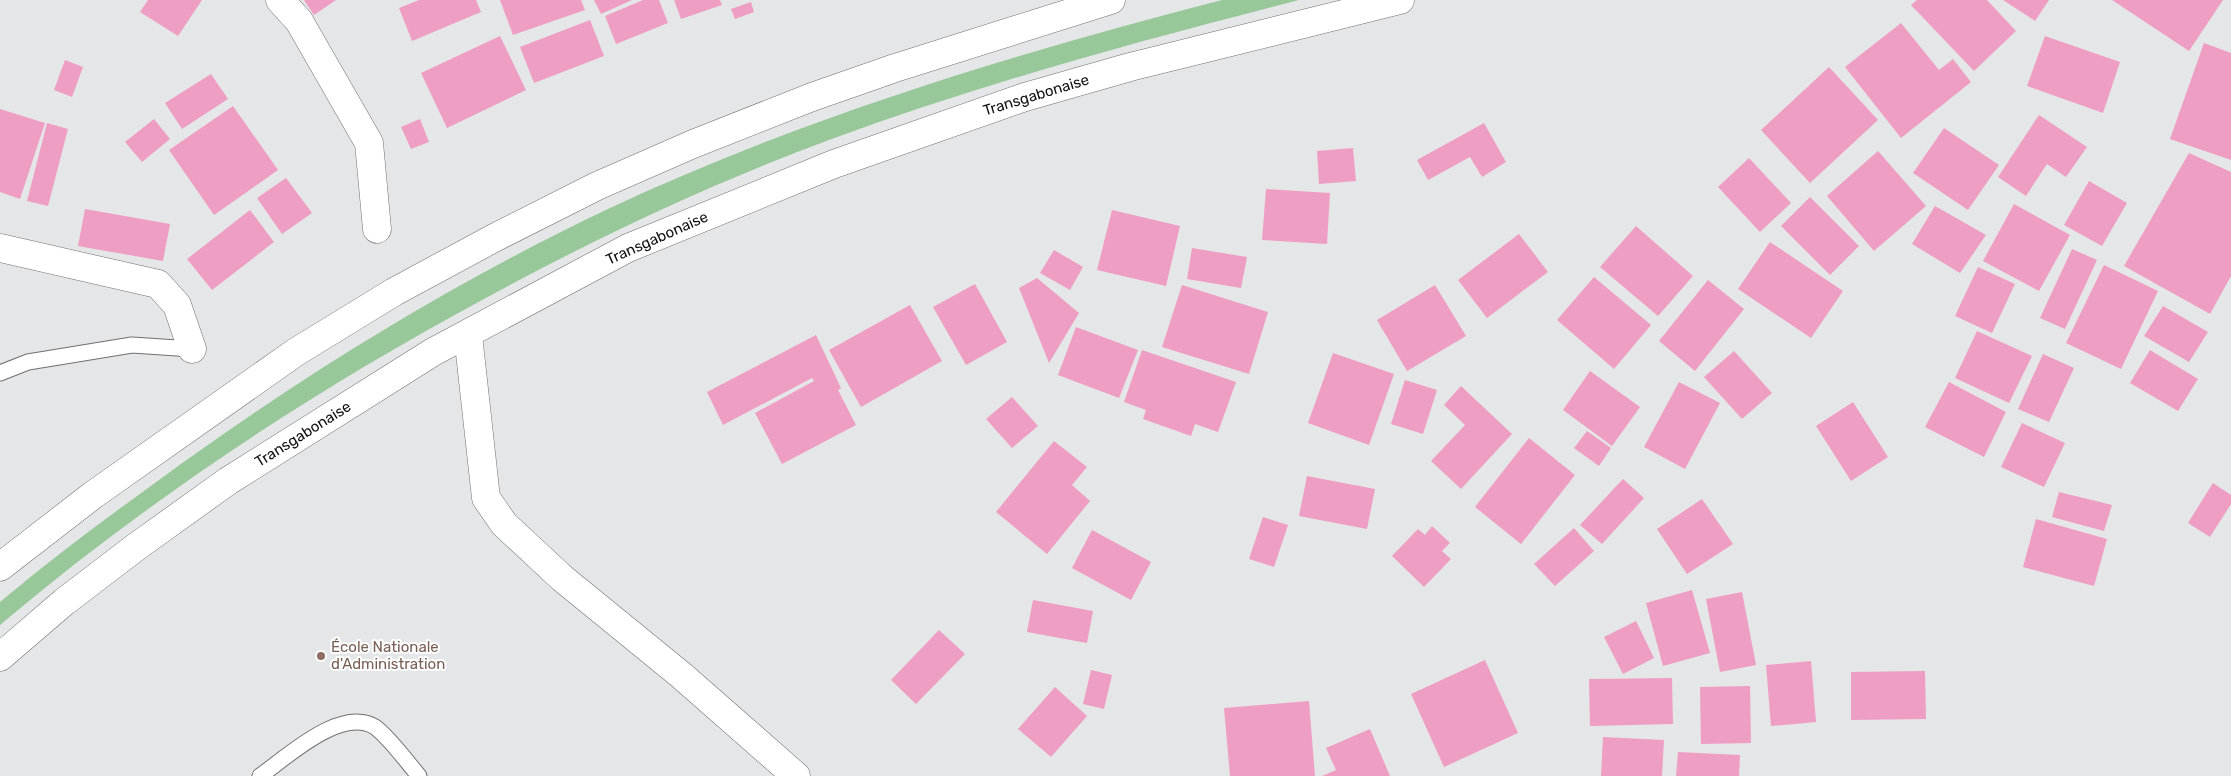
<svg xmlns="http://www.w3.org/2000/svg" width="2231" height="776" viewBox="0 0 2231 776" font-family="Rubik,sans-serif">
  <style>
    .green { fill: #98c899 }
    .building { fill: #ef9ec3 }
    .lines { fill: none; stroke-linecap: round; stroke-linejoin: round }
    .lane-casing { stroke: #707072; stroke-width: 17 }
    .street-casing { stroke: #707072; stroke-width: 29 }
    .highway-casing { stroke: #707072; stroke-width: 29 }
    .lane { stroke: #fff; stroke-width: 15 }
    .street { stroke: #fff; stroke-width: 28 }
    .highway { stroke: #fff; stroke-width: 28 }
    .education-dot { fill: #8d6e63; stroke: #fff; stroke-width: 2 }
    .labels { text-anchor: middle; dominant-baseline: central; stroke-width: 4; stroke-linejoin: round; paint-order: stroke }
    .street-label { font-size: 15px; fill: #101010; stroke: #fff }
    .education-label { font-size: 15px; fill: #785e54; stroke: #fff; text-anchor: start }
  </style>
  <rect width="100%" height="100%" fill="#e5e6e7"/>
  <path class="green" d="M1222,0H1299C1140,41 983,83 829,140C710,184 596,238 484,299C313,391 149,499 0,625V602C51,559 105,519 159,480C300,377 450,284 608,209C804,117 1013,54 1222,0Z"/>
  <g class="building">
    <path d="M148,0H202L178,36L140,12Z"/>
    <path d="M304,0H336L314,15Z"/>
    <path d="M419,0H476L481,12L412,41L399,8Z"/>
    <path d="M500,0H581L585,10L513,35Z"/>
    <path d="M594,0H632L601,14Z"/>
    <path d="M643,0H659L668,23L616,44L605,16Z"/>
    <path d="M674,0H720L722,5L681,19Z"/>
    <path d="M1917,0H1987L2016,31L1974,71L1911,5Z"/>
    <path d="M2003,0H2049L2035,21Z"/>
    <path d="M2112,0H2223L2189,51Z"/>
    <path d="M751,2L754,12L735,19L731,9Z"/>
    <path d="M590,20L604,56L534,83L520,47Z"/>
    <path d="M1901,23L1939,70L1953,59L1971,82L1901,138L1845,67Z"/>
    <path d="M500,36L526,90L447,128L421,73Z"/>
    <path d="M2045,36L2120,62L2103,113L2027,86Z"/>
    <path d="M2204,43L2231,53V160L2170,139Z"/>
    <path d="M65,60L83,67L72,97L54,90Z"/>
    <path d="M1829,67L1878,120L1810,183L1761,130Z"/>
    <path d="M211,74L228,99L182,129L165,103Z"/>
    <path d="M233,106L278,170L214,215L169,150Z"/>
    <path d="M0,109L45,123L20,199L0,192Z"/>
    <path d="M2039,115L2087,147L2066,177L2047,164L2026,196L1998,177Z"/>
    <path d="M154,119L170,139L142,162L125,142Z"/>
    <path d="M420,119L429,142L411,149L401,127Z"/>
    <path d="M47,123L68,129L48,206L27,201Z"/>
    <path d="M1484,123L1506,162L1482,177L1470,157L1428,180L1417,160Z"/>
    <path d="M1944,128L1999,165L1968,210L1913,173Z"/>
    <path d="M1353,148L1356,181L1319,184L1317,151Z"/>
    <path d="M1878,151L1926,206L1874,251L1827,196Z"/>
    <path d="M2189,153L2231,172V276L2210,314L2124,266Z"/>
    <path d="M1749,158L1791,203L1760,232L1718,187Z"/>
    <path d="M286,178L312,213L282,234L257,198Z"/>
    <path d="M2089,181L2127,203L2102,246L2064,225Z"/>
    <path d="M1266,189L1330,193L1327,244L1262,240Z"/>
    <path d="M1810,197L1859,246L1830,275L1781,226Z"/>
    <path d="M2014,204L2070,235L2039,291L1983,261Z"/>
    <path d="M1935,206L1986,235L1960,273L1912,244Z"/>
    <path d="M85,209L170,224L163,261L78,246Z"/>
    <path d="M250,210L274,242L212,290L187,259Z"/>
    <path d="M1112,210L1180,226L1166,286L1097,270Z"/>
    <path d="M1636,226L1693,276L1658,316L1600,267Z"/>
    <path d="M1519,234L1548,272L1487,318L1458,280Z"/>
    <path d="M1770,242L1843,291L1811,338L1738,289Z"/>
    <path d="M1192,248L1247,257L1241,288L1187,279Z"/>
    <path d="M2072,249L2097,260L2065,329L2040,318Z"/>
    <path d="M1054,250L1083,267L1070,290L1040,273Z"/>
    <path d="M2104,265L2158,291L2121,369L2066,343Z"/>
    <path d="M1978,267L2015,284L1992,333L1955,316Z"/>
    <path d="M1594,277L1651,325L1614,369L1557,320Z"/>
    <path d="M1037,278L1079,313L1049,363L1019,288Z"/>
    <path d="M1708,280L1744,309L1695,371L1659,341Z"/>
    <path d="M975,284L1007,342L966,365L933,307Z"/>
    <path d="M1182,285L1268,312L1249,374L1162,347Z"/>
    <path d="M1435,285L1466,336L1407,371L1377,320Z"/>
    <path d="M910,305L942,361L861,407L829,350Z"/>
    <path d="M2163,306L2208,332L2189,362L2144,336Z"/>
    <path d="M1076,327L1138,350L1119,398L1058,375Z"/>
    <path d="M1977,331L2032,356L2009,403L1955,378Z"/>
    <path d="M816,335L841,388L838,390L856,425L782,464L755,413L814,381L812,378L723,425L707,392Z"/>
    <path d="M1142,350L1236,382L1218,432L1195,424L1191,436L1143,419L1146,410L1124,402Z"/>
    <path d="M2150,350L2198,379L2178,411L2130,383Z"/>
    <path d="M1734,351L1772,393L1742,419L1704,377Z"/>
    <path d="M1333,353L1394,374L1369,445L1308,423Z"/>
    <path d="M2043,354L2074,368L2049,422L2018,409Z"/>
    <path d="M1590,371L1640,407L1612,446L1563,410Z"/>
    <path d="M1405,380L1437,390L1423,434L1391,424Z"/>
    <path d="M1679,382L1720,403L1685,469L1644,447Z"/>
    <path d="M1949,382L2006,412L1984,457L1925,427Z"/>
    <path d="M1461,386L1512,434L1461,489L1431,461L1465,425L1444,405Z"/>
    <path d="M1012,397L1038,426L1012,448L986,419Z"/>
    <path d="M1853,402L1888,457L1851,481L1816,426Z"/>
    <path d="M2022,423L2065,443L2044,487L2001,467Z"/>
    <path d="M1587,431L1611,448L1599,466L1574,448Z"/>
    <path d="M1529,438L1575,475L1521,544L1475,507Z"/>
    <path d="M1054,441L1087,467L1072,485L1090,501L1047,554L996,512Z"/>
    <path d="M1307,476L1375,489L1367,529L1299,516Z"/>
    <path d="M1623,479L1644,498L1602,544L1580,525Z"/>
    <path d="M2213,483L2231,495V504L2210,537L2188,523Z"/>
    <path d="M2059,492L2112,505L2104,531L2052,517Z"/>
    <path d="M1702,499L1733,544L1687,574L1657,529Z"/>
    <path d="M1263,517L1288,525L1274,567L1249,559Z"/>
    <path d="M2036,519L2107,539L2094,586L2023,567Z"/>
    <path d="M1432,526L1450,543L1442,551L1451,559L1424,587L1392,556L1418,529L1425,535Z"/>
    <path d="M1574,528L1594,551L1555,586L1534,564Z"/>
    <path d="M1092,530L1151,562L1131,600L1072,568Z"/>
    <path d="M1692,590L1710,653L1663,666L1646,603Z"/>
    <path d="M1742,592L1756,665L1720,672L1706,599Z"/>
    <path d="M1033,600L1093,611L1087,643L1027,632Z"/>
    <path d="M1636,621L1654,658L1623,674L1604,637Z"/>
    <path d="M939,630L965,654L916,704L891,680Z"/>
    <path d="M1485,660L1518,733L1444,767L1411,694Z"/>
    <path d="M1811,661L1816,722L1771,726L1766,665Z"/>
    <path d="M1091,670L1112,675L1104,709L1083,704Z"/>
    <path d="M1925,671L1926,719L1851,720V672Z"/>
    <path d="M1672,678L1673,724L1590,726L1589,679Z"/>
    <path d="M1750,686L1751,743L1701,744L1700,687Z"/>
    <path d="M1055,687L1087,716L1051,757L1018,729Z"/>
    <path d="M1309,701L1315,776H1230L1224,708Z"/>
    <path d="M1370,729L1390,776H1322L1336,770L1326,748Z"/>
    <path d="M1603,737L1664,740L1662,776H1601Z"/>
    <path d="M1678,752L1740,755L1739,776H1676Z"/>
  </g>
  <g class="lines">
    <defs>
      <g id="lane">
        <path d="M0,373L28,362L132,345L192,349"/>
        <path d="M260,776C287,757 341,706 375,727C388,736 408,763 419,776"/>
      </g>
      <g id="street">
        <path d="M280,0L299,21L369,143L377,229"/>
        <path d="M0,248L158,284L177,305L192,349"/>
        <path d="M468,335L486,498L504,524L562,578L681,675L796,776"/>
      </g>
      <g id="highway">
        <path d="M0,567L93,495L296,352L394,292L494,238L597,186L693,144L812,97L895,68L1111,0"/>
        <path d="M0,657L64,602L136,547L228,481L433,352L628,248L834,164L1025,97L1130,67L1400,0"/>
      </g>
    </defs>
    <use href="#lane" class="lane-casing"/>
    <use href="#street" class="street-casing"/>
    <use href="#highway" class="highway-casing"/>
    <use href="#lane" class="lane"/>
    <use href="#street" class="street"/>
    <use href="#highway" class="highway"/>
  </g>
  <circle class="education-dot" cx="321" cy="656" r="5"/>
  <g class="labels">
    <g class="street-label">
      <text transform="translate(1036 95) rotate(-17)">Transgabonaise</text>
      <text transform="translate(657 238) rotate(-24)">Transgabonaise</text>
      <text transform="translate(303 434) rotate(-32)">Transgabonaise</text>
    </g>
    <g class="education-label">
      <text x="331" y="647">École Nationale<tspan x="331" dy="17">d'Administration</tspan></text>
    </g>
  </g>
</svg>
